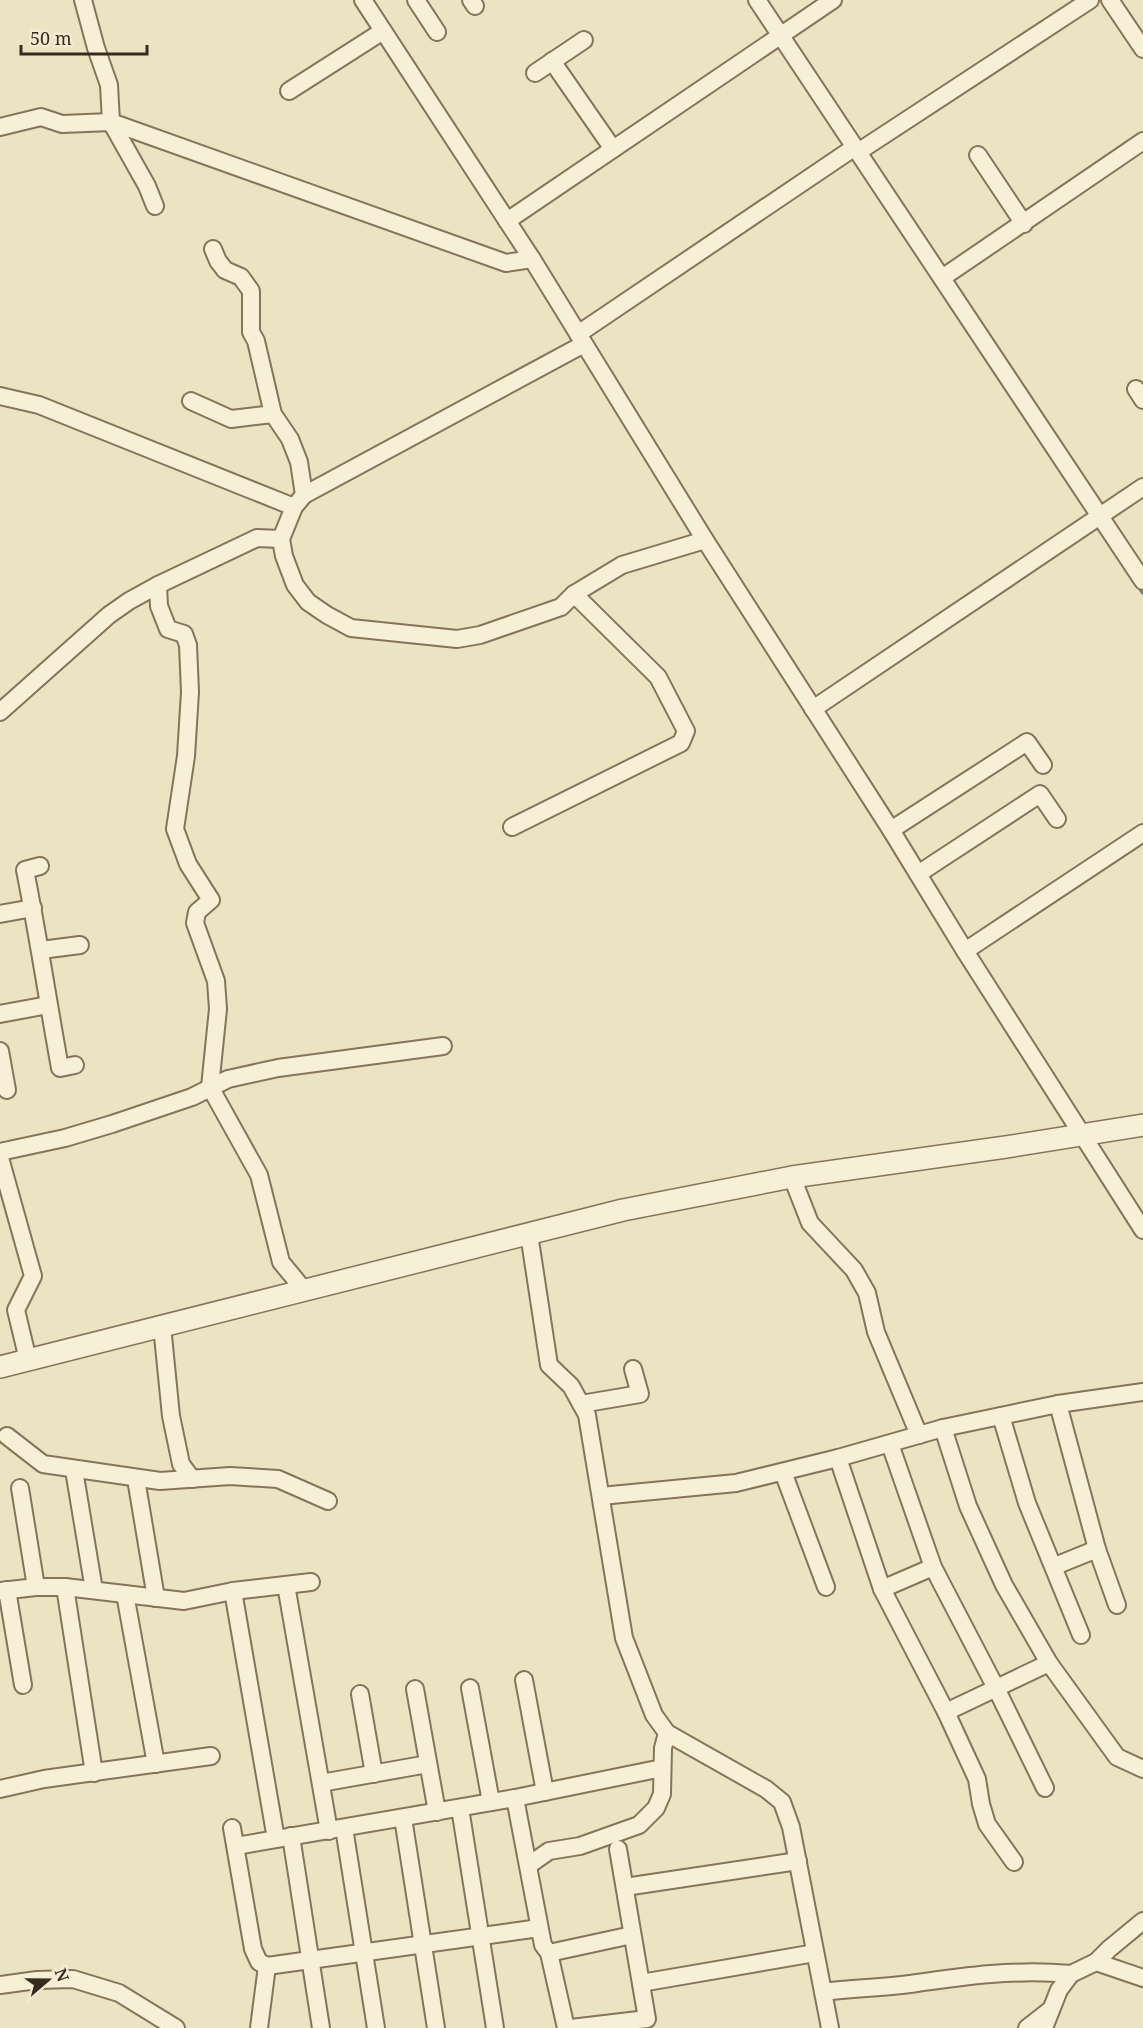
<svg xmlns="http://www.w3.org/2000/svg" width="1143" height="2028" viewBox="0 0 1143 2028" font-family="'Noto Serif',serif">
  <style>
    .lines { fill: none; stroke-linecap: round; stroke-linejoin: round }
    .stream { stroke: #6c8d87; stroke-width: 5 }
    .minor-casing { stroke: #85745a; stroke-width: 20 }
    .tertiary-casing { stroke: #85745a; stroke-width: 24 }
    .minor { stroke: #f7f0d6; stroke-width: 16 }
    .tertiary { stroke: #f7f0d6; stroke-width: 21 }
  </style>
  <rect width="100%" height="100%" fill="#ece3c3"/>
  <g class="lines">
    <path class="stream" d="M1137,583L1143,592"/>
    <defs>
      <g id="minor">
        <path d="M83,0L96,48L109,85L111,122L147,186L155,206"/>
        <path d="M363,0L532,259L705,540L891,830L965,951L1143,1230"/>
        <path d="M416,0L437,32"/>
        <path d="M471,0L475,6"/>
        <path d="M757,0L1143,581"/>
        <path d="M1110,0L1143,49"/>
        <path d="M552,61L613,149"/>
        <path d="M535,73L584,40"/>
        <path d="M289,91L383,31"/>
        <path d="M0,127L41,117L62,124L111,122L506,263L532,259"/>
        <path d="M858,152L1090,0"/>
        <path d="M978,155L1024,224"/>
        <path d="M507,221L833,0"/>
        <path d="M213,249L218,261L225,270L241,277L251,291V332L256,341L273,414L290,439L299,462L304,495"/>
        <path d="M942,278L1143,141"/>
        <path d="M578,334L855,147"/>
        <path d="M584,344L304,495L294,507L281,539L284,556L295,585L308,602L327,615L351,628L457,639L480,635L561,607L574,594L622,565L705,540"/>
        <path d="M1136,389L1143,400"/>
        <path d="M0,396L39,405L294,507"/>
        <path d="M191,401L231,419L273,414"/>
        <path d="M158,585L159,606L168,629L184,634L188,645L190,692L186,756L175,829L188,864L211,900L197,912L195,923L216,981L218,1009L210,1087L259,1175L281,1262L304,1290"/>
        <path d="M813,709L1143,487"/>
        <path d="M0,712L109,615L129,601L158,585L257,538L281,539"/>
        <path d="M512,827L681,743L686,731L658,677L574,594"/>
        <path d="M891,830L1027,742L1043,765"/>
        <path d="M40,866L25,870C38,935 48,1002 60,1068L75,1065"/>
        <path d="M918,874L1040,794L1057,819"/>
        <path d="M0,914L33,908"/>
        <path d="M41,950L80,945"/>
        <path d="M965,951L1143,833"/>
        <path d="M0,1014L48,1005"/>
        <path d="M0,1051L7,1090"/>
        <path d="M0,1152L65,1138L112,1124L192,1097L228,1079L278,1068L443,1046"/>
        <path d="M0,1158L33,1276L16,1310L28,1360"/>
        <path d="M792,1177L810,1223L854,1270L867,1293L876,1332L919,1435"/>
        <path d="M529,1234L549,1365L571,1386L587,1415L624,1638L654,1715L667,1733L766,1789L782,1802L791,1827L830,2028"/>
        <path d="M162,1326L171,1416L181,1464L192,1479"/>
        <path d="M581,1404L640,1394L633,1369"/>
        <path d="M1058,1404L1097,1549L1117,1605"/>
        <path d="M1001,1416L1027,1503L1081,1635"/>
        <path d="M943,1428L968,1506L1004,1585L1049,1663L1117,1757L1143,1769"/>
        <path d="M7,1436L43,1464L160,1481L230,1476L278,1479L328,1501"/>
        <path d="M890,1444L933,1567L996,1688L1045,1788"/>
        <path d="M838,1458L882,1589L946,1712L977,1779L981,1804L987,1824L1014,1862"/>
        <path d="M783,1472L826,1587"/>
        <path d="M75,1476L94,1590"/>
        <path d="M137,1485L156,1598"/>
        <path d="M20,1488L36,1587"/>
        <path d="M601,1496L736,1483L838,1458L943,1428L1058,1404L1143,1392"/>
        <path d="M1055,1566L1097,1549"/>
        <path d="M286,1585L329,1831"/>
        <path d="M65,1587L94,1773"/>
        <path d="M882,1589L933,1567"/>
        <path d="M7,1590L23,1685"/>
        <path d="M0,1591L36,1587H65L184,1601L233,1591L311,1582"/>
        <path d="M233,1591L276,1839"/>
        <path d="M125,1594L156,1764"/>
        <path d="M524,1680L545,1792"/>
        <path d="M470,1688L491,1802"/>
        <path d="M415,1689L437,1812"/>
        <path d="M360,1694L374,1774"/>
        <path d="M946,1712L1049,1663"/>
        <path d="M321,1783L428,1764"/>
        <path d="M0,1789L44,1779L211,1756"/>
        <path d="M515,1798L543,1945L549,1953L566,2028"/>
        <path d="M460,1808L495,2028"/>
        <path d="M403,1818L436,2028"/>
        <path d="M232,1828L253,1949L259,1962L267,1966L539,1928"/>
        <path d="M344,1828L376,2028"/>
        <path d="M291,1836L321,2028"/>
        <path d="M236,1846L515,1798L662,1768"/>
        <path d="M529,1865L549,1851L580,1846L639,1825L656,1808L662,1794L663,1748L667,1733"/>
        <path d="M625,1887L798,1861"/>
        <path d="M549,1953L632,1935"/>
        <path d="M1096,1962L1109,1949L1143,1921"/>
        <path d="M641,1983L815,1953"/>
        <path d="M0,1985L37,1980L73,1979L119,1993L176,2028"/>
        <path d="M823,1992C852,1988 881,1988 910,1984C966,1976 1014,1969 1071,1974"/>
        <path d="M259,2028L267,1966"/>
        <path d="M571,2028L647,2019L618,1849"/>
        <path d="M1027,2028L1050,2010"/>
        <path d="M1044,2028L1059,1990L1071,1974L1096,1962L1143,1978"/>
      </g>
      <path id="tertiary" d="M0,1367L623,1210L792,1177L1006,1147L1143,1125"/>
    </defs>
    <use href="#minor" class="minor-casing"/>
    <use href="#tertiary" class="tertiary-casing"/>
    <use href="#minor" class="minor"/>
    <use href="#tertiary" class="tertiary"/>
  </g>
  <g transform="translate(48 1980) rotate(70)" stroke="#f4ecd2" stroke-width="4.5" paint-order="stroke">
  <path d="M0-4.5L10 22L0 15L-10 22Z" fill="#362b1e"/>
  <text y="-9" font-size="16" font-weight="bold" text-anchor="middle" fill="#362b1e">N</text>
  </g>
  <path d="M21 45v9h126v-9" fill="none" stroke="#362b1e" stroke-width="3"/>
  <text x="30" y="45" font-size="18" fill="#362b1e" stroke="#f4ecd2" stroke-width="4.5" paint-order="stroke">50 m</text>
</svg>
